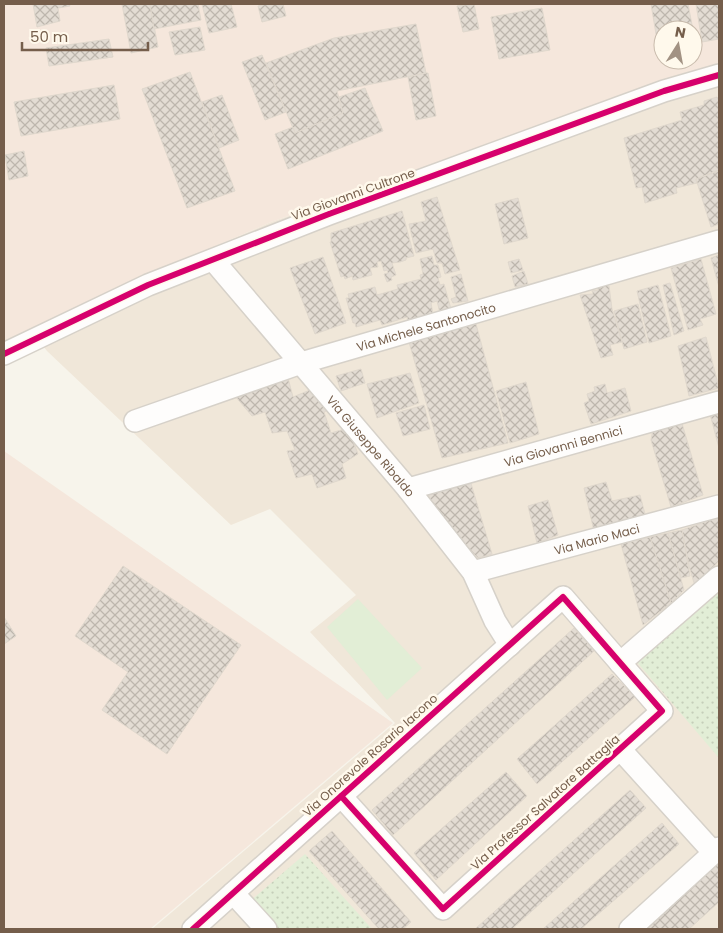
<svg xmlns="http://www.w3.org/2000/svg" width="723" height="933" viewBox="0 0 723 933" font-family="Poppins,sans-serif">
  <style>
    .residential { fill: #f0e7d9 }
    .commercial { fill: #f5e7dc; fill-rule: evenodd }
    .grass { fill: url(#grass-dots) }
    .pitch { fill: #e2eed6 }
    .building { fill: url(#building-cross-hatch); stroke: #e0d8cd }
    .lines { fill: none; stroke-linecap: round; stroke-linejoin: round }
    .minor-casing { stroke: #d6d1c9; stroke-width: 24 }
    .minor { stroke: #fefdfc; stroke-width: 21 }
    .cycleway-casing { stroke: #fff9ec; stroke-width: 9 }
    .cycleway { stroke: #d6006c; stroke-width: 6 }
    .labels { text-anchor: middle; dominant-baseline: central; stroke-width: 5; stroke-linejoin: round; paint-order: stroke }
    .street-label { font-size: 12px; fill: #755e4b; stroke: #fff9ec }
  </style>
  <defs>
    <pattern id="grass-dots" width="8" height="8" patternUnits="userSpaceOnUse" patternTransform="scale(1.25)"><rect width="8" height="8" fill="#e2eed6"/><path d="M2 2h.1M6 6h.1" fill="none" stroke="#c5ceb9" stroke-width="1.8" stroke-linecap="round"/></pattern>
    <pattern id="building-cross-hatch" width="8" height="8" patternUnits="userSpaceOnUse" patternTransform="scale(1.25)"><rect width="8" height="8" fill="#e3dcd3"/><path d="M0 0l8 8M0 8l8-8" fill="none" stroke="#bdb6ad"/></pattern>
  </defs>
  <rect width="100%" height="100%" fill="#f7f4eb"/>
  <path class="residential" d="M719,65V929H152L395,723L310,632L356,595L270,509L231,525L47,351L32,332L161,270L271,222Z"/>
  <g class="commercial">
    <path d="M4,4H719V65L271,222L161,270L4,346ZM663,30H693V60H663Z"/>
    <path d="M4,451L393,723L150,929H4Z"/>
  </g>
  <g class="grass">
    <path d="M719,591V758L636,661Z"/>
    <path d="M305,854L372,929H273L249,902Z"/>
  </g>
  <path class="pitch" d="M358,599L422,668L387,700L327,627Z"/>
  <g class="building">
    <path d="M33,4H69L70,6L58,8L60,21L37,27Z"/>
    <path d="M122,4H150L158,47L131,53Z"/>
    <path d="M150,4H198L201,20L154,29Z"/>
    <path d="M202,4H231L237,27L209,33Z"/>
    <path d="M267,4H283L286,16L262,22L258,6Z"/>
    <path d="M474,4L479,29L463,32L457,6Z"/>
    <path d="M651,4H688L693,30H663V51L659,52Z"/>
    <path d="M696,4H719V39L702,42Z"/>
    <path d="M542,8L550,50L499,59L491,17Z"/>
    <path d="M416,24L426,73L337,91L343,113L295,133L266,63L334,38Z"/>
    <path d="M200,27L205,50L175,55L169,32Z"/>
    <path d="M109,39L113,57L49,66L46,48Z"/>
    <path d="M262,55L286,112L265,120L242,62Z"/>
    <path d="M190,72L235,191L187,208L142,89Z"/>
    <path d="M426,73H428L436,116L416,120L408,77Z"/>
    <path d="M114,85L120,119L21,136L14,102Z"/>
    <path d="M365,88L383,131L288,169L275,134L293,127L295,133L343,113L339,97Z"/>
    <path d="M222,95L239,140L219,148L202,102Z"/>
    <path d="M717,97L719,101V170L696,179L697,183L676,188L677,193L645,203L642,187L636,188L624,138L682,120L680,112L704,105V101Z"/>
    <path d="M24,151L28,176L9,180L5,155Z"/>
    <path d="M719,171V224L711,227L696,179Z"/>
    <path d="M437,197L460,270L445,274L442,263H437L433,249L416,253L409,224L426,221L421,202Z"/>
    <path d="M518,198L528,238L504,244L495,204Z"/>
    <path d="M402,211L414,256L406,258V260L400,262L392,263L396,275L391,277L392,280L387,282L384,274L388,273L387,270L384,271L381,261L377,262L378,267L370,268L372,275L353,280L352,276L345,279L344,276L341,277L330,242H331V233Z"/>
    <path d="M719,255V287L711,258Z"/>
    <path d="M432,256L434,265H438L441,277L438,278L440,285L444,284L451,309L440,313L437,301L431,303L433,314L408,321L407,317L382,325L380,320L356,327L355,323H353L346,298H349L348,294L375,287L377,295L398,289L397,285L421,279L420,275L423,274L420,259Z"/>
    <path d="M323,257L346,323L315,334L290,268Z"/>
    <path d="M519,259L523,270L511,273L508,262Z"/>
    <path d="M701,259L716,314L700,319L703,325L688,330L671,268Z"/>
    <path d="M524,271L528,284L515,287L512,276Z"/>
    <path d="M461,274L468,301L453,303L451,299L456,297L451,277Z"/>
    <path d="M670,283L684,331L674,335L663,285Z"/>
    <path d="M606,285L609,286L612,309L622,342L610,345L613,355L601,358L580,295L593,294L592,291L598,290V287Z"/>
    <path d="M658,285L671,336L649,343L637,291Z"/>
    <path d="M638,304L647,342L624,349L614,311Z"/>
    <path d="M476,324L508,443L442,458L409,342Z"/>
    <path d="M706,337L719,388L689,396L678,346Z"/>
    <path d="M361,369L365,383L341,391L336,376Z"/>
    <path d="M410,373L419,403L377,418L367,384Z"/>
    <path d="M288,378L293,397L315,388L328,410L324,412L331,433L348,428L358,454L342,464L346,478L317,488L312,474L296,478L287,451L295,450L287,431L272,433L265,412L252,416L235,396Z"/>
    <path d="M526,382L539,434L510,443L496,391Z"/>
    <path d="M605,384L607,393L625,388L631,411L591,424L584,403L589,401L587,394L595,391L594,387Z"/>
    <path d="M424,405L430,429L403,436L396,413Z"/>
    <path d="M719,411V448L710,414Z"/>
    <path d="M681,420L703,495L671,507L651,440L653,429Z"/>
    <path d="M470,480L492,554L478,558L435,514L428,493Z"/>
    <path d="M606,482L612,501L640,495L645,514L594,531L584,488Z"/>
    <path d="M548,500L558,535L537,543L528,506Z"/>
    <path d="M719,517V561L695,586L689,566L682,530Z"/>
    <path d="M682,530L690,576L681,578L668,533Z"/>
    <path d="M668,533L684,590L671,603L650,537Z"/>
    <path d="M650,537L671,603L643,625L621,544Z"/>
    <path d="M123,566L241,645L167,754L102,710L128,672L75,636Z"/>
    <path d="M4,617L16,636L4,644Z"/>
    <path d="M574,628L594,651L393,835L372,810Z"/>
    <path d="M612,674L635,697L537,784L517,759Z"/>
    <path d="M506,772L527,796L436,880L414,853Z"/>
    <path d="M630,790L646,808L512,929H475Z"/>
    <path d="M662,823L679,844L581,929H543Z"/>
    <path d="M332,831L411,922L403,929H379L309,851Z"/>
    <path d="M719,862V902L689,929H645Z"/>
  </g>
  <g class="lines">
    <defs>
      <g id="minor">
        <path id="s1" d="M213,260L408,489L473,572L495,621L510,645"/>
        <path d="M4,354L148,285L329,214L664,91L719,75"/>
        <path id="s2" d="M135,421L301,363L719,241"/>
        <path id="s3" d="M408,489L719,402"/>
        <path id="s4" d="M473,572L719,506"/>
        <path d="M620,663L719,577"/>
        <path d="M620,749L714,853"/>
        <path d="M233,893L266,929"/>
        <path d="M193,929L563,597L662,711L443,909L341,796"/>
        <path d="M630,929L719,848"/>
      </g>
    </defs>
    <use href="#minor" class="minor-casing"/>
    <use href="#minor" class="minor"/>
    <defs>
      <g id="cycleway">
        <path d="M4,354L148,285L329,214L664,91L719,75"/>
        <path d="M193,929L563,597L662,711L443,909L341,796"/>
      </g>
    </defs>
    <use href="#cycleway" class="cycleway-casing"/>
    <use href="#cycleway" class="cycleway"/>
  </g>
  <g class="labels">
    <g class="street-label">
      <text transform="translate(353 194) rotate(-20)">Via Giovanni Cultrone</text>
      <text stroke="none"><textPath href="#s2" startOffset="306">Via Michele Santonocito</textPath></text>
      <text stroke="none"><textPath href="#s3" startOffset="161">Via Giovanni Bennici</textPath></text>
      <text stroke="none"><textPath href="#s1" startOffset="244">Via Giuseppe Ribaldo</textPath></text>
      <text stroke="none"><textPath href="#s4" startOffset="128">Via Mario Maci</textPath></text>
      <text transform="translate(370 755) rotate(-42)">Via Onorevole Rosario Iacono</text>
      <text transform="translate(545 802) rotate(-42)">Via Professor Salvatore Battaglia</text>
    </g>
  </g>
  <rect width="723" height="933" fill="none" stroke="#755e4b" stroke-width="10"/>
  <g transform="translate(678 45) rotate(11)"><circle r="24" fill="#fff9ec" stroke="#c8bbac"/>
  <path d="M0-4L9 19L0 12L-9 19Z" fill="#a29283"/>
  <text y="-8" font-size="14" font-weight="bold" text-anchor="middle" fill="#755e4b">N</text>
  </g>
  <path d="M22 42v8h126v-8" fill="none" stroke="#755e4b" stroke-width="2.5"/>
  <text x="30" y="42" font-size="15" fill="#755e4b" stroke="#fff9ec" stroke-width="4" paint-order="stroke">50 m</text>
</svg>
